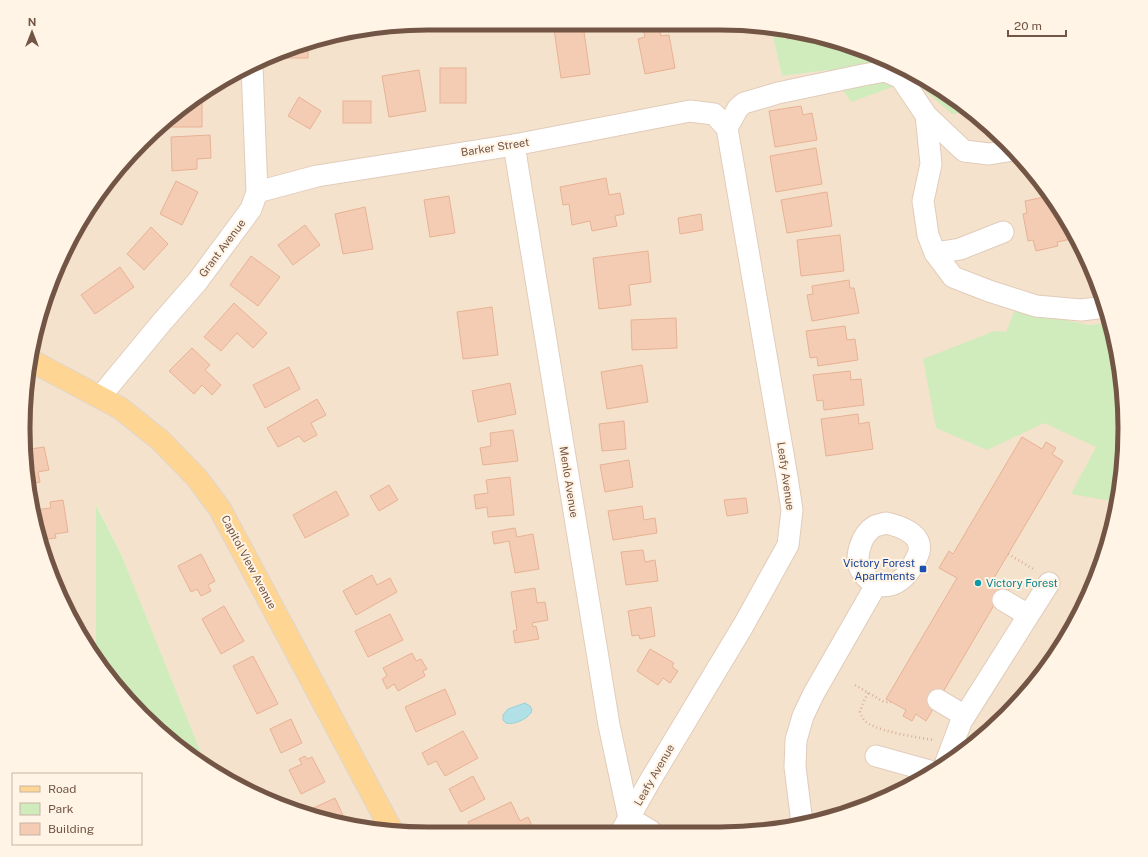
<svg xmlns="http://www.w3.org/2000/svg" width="1148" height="857" viewBox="0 0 1148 857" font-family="'Public Sans',sans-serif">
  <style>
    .residential { fill: #f5e2cc }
    .green { fill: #d0ebbc }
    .water { fill: #b2e0e7; stroke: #98d0d9 }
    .building { fill: #f4ccb4; stroke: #e7b294 }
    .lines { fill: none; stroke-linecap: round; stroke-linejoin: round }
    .minor-casing { stroke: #e1ccba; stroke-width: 23 }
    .major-casing { stroke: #ddd6d2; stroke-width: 24 }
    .path { stroke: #d8b098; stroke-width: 2.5; stroke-dasharray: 1 3; stroke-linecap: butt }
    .minor { stroke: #fff; stroke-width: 21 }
    .major { stroke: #ffd593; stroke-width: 22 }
    .transit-dot { fill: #1a4fb4; stroke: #fff4e5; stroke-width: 1.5 }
    .culture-dot { fill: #0f9aa8; stroke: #fff4e5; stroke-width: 1.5 }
    .labels { text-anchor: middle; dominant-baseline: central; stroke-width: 4; stroke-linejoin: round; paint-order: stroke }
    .street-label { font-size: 11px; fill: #735545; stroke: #fff4e5 }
    .transit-label { font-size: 11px; fill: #164399; stroke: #fff4e5; text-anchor: end }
    .culture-label { font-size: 11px; fill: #0d838f; stroke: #fff4e5; text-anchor: start }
    .rim { fill: none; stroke: #735545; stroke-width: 5 }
  </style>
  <rect width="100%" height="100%" fill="#fdf0dd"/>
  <path class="residential" d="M429,23L746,24L771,28L782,76L829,70L875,54L945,91L1006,142L1041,182L1083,249L1111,324L1124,402L1121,482L1103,559L1071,631L1024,696L966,750L874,803L773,830L402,833L298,813L226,780L206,765L121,554L97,506L96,651L93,655L77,631L45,559L24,455L31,350L65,249L107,182L142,142L226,77L323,37Z"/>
  <g class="green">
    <path d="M771,28L824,37L875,54L945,91L969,111L952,114L922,88L898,85L851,102L829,70L782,76Z"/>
    <path d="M1015,310L1089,325L1111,323L1124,402L1121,482L1117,502L1071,494L1096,447L1044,423L987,450L936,428L923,359L994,331L1006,332Z"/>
    <path d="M96,505L121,554L206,765L161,734L107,675L93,655L96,651Z"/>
  </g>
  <path class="water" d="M525,703L530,706L532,710L531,713C525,720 514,725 506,723L503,720V715L508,709Z"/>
  <g class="building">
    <path d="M615,24H635V25L616,29Z"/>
    <path d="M642,24H658L661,36L669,35L675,68L645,74L638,39L645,37Z"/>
    <path d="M583,25L590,74L561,78L554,29Z"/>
    <path d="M785,30L803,33L804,35L787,39Z"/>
    <path d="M308,43V58H286V52Z"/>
    <rect x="440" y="68" width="26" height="35"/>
    <path d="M419,70L426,111L389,117L382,76Z"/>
    <path d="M299,97L321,111L310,129L288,116Z"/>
    <rect x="343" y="101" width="28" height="22"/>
    <path d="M194,102H202V127H165V124Z"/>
    <path d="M801,106L803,115L812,113L817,140L775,147L769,111Z"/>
    <path d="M210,135L211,158L197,159V169L172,171L171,137Z"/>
    <path d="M816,148L822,184L776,192L770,156Z"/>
    <path d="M606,178L609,195L620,193L624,214L615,216L617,226L592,231L590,221L572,225L569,204L563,205L560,187Z"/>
    <path d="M176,181L198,192L182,225L160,214Z"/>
    <path d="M827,192L832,226L787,233L781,200Z"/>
    <path d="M449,196L455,233L430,237L424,200Z"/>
    <path d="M1049,196L1076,238L1057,242L1058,246L1036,251L1033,240L1028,241L1023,214L1027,213L1025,201Z"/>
    <path d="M365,207L373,249L343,254L335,214Z"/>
    <path d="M701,214L703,230L680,234L678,218Z"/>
    <path d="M305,225L320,245L293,265L278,245Z"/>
    <path d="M151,227L168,244L144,270L127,254Z"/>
    <path d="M840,235L844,271L801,276L797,240Z"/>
    <path d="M648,251L651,282L629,285L631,305L599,309L593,258Z"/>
    <path d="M251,256L280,277L258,306L230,285Z"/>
    <path d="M120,267L134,287L95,314L81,295Z"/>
    <path d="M849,280L850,288H854L859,313L812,321L807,295L813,294L812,286Z"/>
    <path d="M234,303L267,333L253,348L237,333L221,351L204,337Z"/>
    <path d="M492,307L498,355L463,359L457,312Z"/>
    <path d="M676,318L677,348L632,350L631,320Z"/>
    <path d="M845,326L847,340L855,339L858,360L818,366L817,357L810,358L806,331Z"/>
    <path d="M192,348L210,365L205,370L221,385L212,395L202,385L194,394L169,371Z"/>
    <path d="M642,365L648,402L607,409L601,372Z"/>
    <path d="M289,367L300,389L265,408L253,385Z"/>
    <path d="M850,371L851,380L861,379L864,405L824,410L823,400L817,401L813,375Z"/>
    <path d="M510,383L516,414L478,422L472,391Z"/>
    <path d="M317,399L326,415L311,423L317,435L304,442L299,436L278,447L267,428Z"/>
    <path d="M858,414L859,424L869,422L873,449L826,456L821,419Z"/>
    <path d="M624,421L626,449L602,451L599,424Z"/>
    <path d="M513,430L518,461L483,465L480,448L491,446L490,433Z"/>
    <path d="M1022,437L1042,449L1046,442L1056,448L1052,454L1063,461L994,578L1010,588L1001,605L997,600L926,721L916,714L912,721L903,716L906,710L886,699L957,578L939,568L949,551L953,554Z"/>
    <path d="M44,447L49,470L38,472L40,482L30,484L24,458L33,456L31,449Z"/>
    <path d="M629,460L633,487L605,492L600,465Z"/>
    <path d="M510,477L514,515L488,517L487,507L476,509L474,495L488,493L486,480Z"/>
    <path d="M389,485L398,500L379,511L370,496Z"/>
    <path d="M336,491L349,515L305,538L293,515Z"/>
    <path d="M746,498L748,513L727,516L724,500Z"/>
    <path d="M63,500L68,532L55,534L56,538L41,540L35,510L51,508L50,502Z"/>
    <path d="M642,506L644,520L655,518L657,533L613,540L608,511Z"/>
    <path d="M515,528L517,537L533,534L539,569L515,573L509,541L494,544L492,532Z"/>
    <path d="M643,550L645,562L655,560L658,581L626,585L621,552Z"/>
    <path d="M201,554L215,581L208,585L211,591L201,596L197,589L191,592L178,566Z"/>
    <path d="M372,575L377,585L390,578L397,592L356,615L343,591Z"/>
    <path d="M535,588L537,603L545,602L548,620L532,623L533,627L536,626L539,639L515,643L513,631L517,630L511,592Z"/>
    <path d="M224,606L244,641L221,654L202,619Z"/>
    <path d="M651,607L655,636L640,639L639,635L632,636L628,611Z"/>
    <path d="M390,614L403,640L368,657L355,631Z"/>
    <path d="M650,649L674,663L672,667L678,671L670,683L663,678L658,685L637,671Z"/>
    <path d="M412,653L416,661L421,659L427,669L423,671L425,676L398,691L394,684L387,689L382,679L387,676L383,668Z"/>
    <path d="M253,656L278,704L257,714L233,666Z"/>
    <path d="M445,689L456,714L416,732L405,707Z"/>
    <path d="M291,719L302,743L281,753L270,729Z"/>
    <path d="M463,731L478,758L445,776L436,761L428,765L422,753Z"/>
    <path d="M305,756L307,759L312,757L325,782L301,794L289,770L302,764L299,759Z"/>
    <path d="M473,776L485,799L461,812L449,789Z"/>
    <path d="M335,798L346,822L306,814L305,812Z"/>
    <path d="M511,802L520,821L528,817L534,830L528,832L473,833L468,822Z"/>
  </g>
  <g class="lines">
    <defs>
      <g id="minor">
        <path d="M926,115L931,164L923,201L928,235L935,253L953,277L989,291L1036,306L1081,310L1105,307"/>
        <path d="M727,128L738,108L744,103L778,93L863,75L885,71L901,78L926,115L964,151L989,154L1014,150"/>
        <path d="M514,145L609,725L629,818"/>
        <path d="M257,192L317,176L514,145L690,111L714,114L727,128"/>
        <path d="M935,253L960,249L1003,232"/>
        <path d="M100,397L162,322L197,282L251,209L257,192L252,66"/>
        <path d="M886,523C900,526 923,534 919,552C918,556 915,560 914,563C903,586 878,596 862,572C853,559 861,534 875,526C878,525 883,524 886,523Z"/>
        <path d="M1003,600L1028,615"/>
        <path d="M938,700L965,716"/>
        <path d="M876,756L930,771"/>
        <path d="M946,762L961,722L1049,583"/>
        <path d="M629,818L651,831"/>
        <path d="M802,823L795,767L796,740L803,716L814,693L876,585"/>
        <path d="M621,832L651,779L743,626L788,545L792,510L787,477L727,128"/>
      </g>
      <path id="major" d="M30,360L120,408L160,440L197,478L220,509L392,831"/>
    </defs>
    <use href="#minor" class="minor-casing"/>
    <use href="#major" class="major-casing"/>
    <g class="path">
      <path d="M1008,554L1035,570"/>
      <path d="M855,685L884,702H891"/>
      <path d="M868,693L863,703L860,712C862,717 864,721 869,724C886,733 915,737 934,740"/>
    </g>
    <use href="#minor" class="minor"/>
    <use href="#major" class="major"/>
  </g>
  <rect class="transit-dot" x="919" y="565" width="8" height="8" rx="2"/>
  <circle class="culture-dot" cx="978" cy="583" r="4"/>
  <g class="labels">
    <g class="street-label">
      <text transform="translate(495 147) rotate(-9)">Barker Street</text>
      <text transform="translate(222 248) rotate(-53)">Grant Avenue</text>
      <text transform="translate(786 476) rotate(82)">Leafy Avenue</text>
      <text transform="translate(569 482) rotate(81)">Menlo Avenue</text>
      <text transform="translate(249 562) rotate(62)">Capitol View Avenue</text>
      <text transform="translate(654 775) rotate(-60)">Leafy Avenue</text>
    </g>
    <g class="transit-label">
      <text x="915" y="563">Victory Forest<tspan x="915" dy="13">Apartments</tspan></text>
    </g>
    <g class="culture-label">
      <text x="986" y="583">Victory Forest</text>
    </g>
  </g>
  <path d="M0 0H1148V857H0ZM428 30H720A398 398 0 0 1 1118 428V429A398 398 0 0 1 720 827H428A398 398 0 0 1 30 429V428A398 398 0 0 1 428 30Z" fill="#fff4e5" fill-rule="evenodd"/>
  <path class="rim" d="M428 30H720A398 398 0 0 1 1118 428V429A398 398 0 0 1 720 827H428A398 398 0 0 1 30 429V428A398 398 0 0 1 428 30Z"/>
  <rect x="12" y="773" width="130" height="72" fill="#fff4e5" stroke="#c7b4a5"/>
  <rect x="20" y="786" width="20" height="6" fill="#ffd593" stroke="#c7b4a5"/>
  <text x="48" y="793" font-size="12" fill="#735545">Road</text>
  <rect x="20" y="803" width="20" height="12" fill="#d0ebbc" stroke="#c7b4a5"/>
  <text x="48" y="813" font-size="12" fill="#735545">Park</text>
  <rect x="20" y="823" width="20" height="12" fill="#f4ccb4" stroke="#c7b4a5"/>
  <text x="48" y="833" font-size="12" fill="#735545">Building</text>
  <g transform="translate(32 32)" stroke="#fff4e5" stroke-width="3" paint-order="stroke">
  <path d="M0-3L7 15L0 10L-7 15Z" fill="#735545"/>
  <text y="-6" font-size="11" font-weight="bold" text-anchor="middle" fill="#735545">N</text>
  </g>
  <path d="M1008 30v6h58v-6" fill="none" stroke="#735545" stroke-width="2"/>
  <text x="1014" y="30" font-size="12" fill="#735545" stroke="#fff4e5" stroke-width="3" paint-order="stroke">20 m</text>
</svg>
